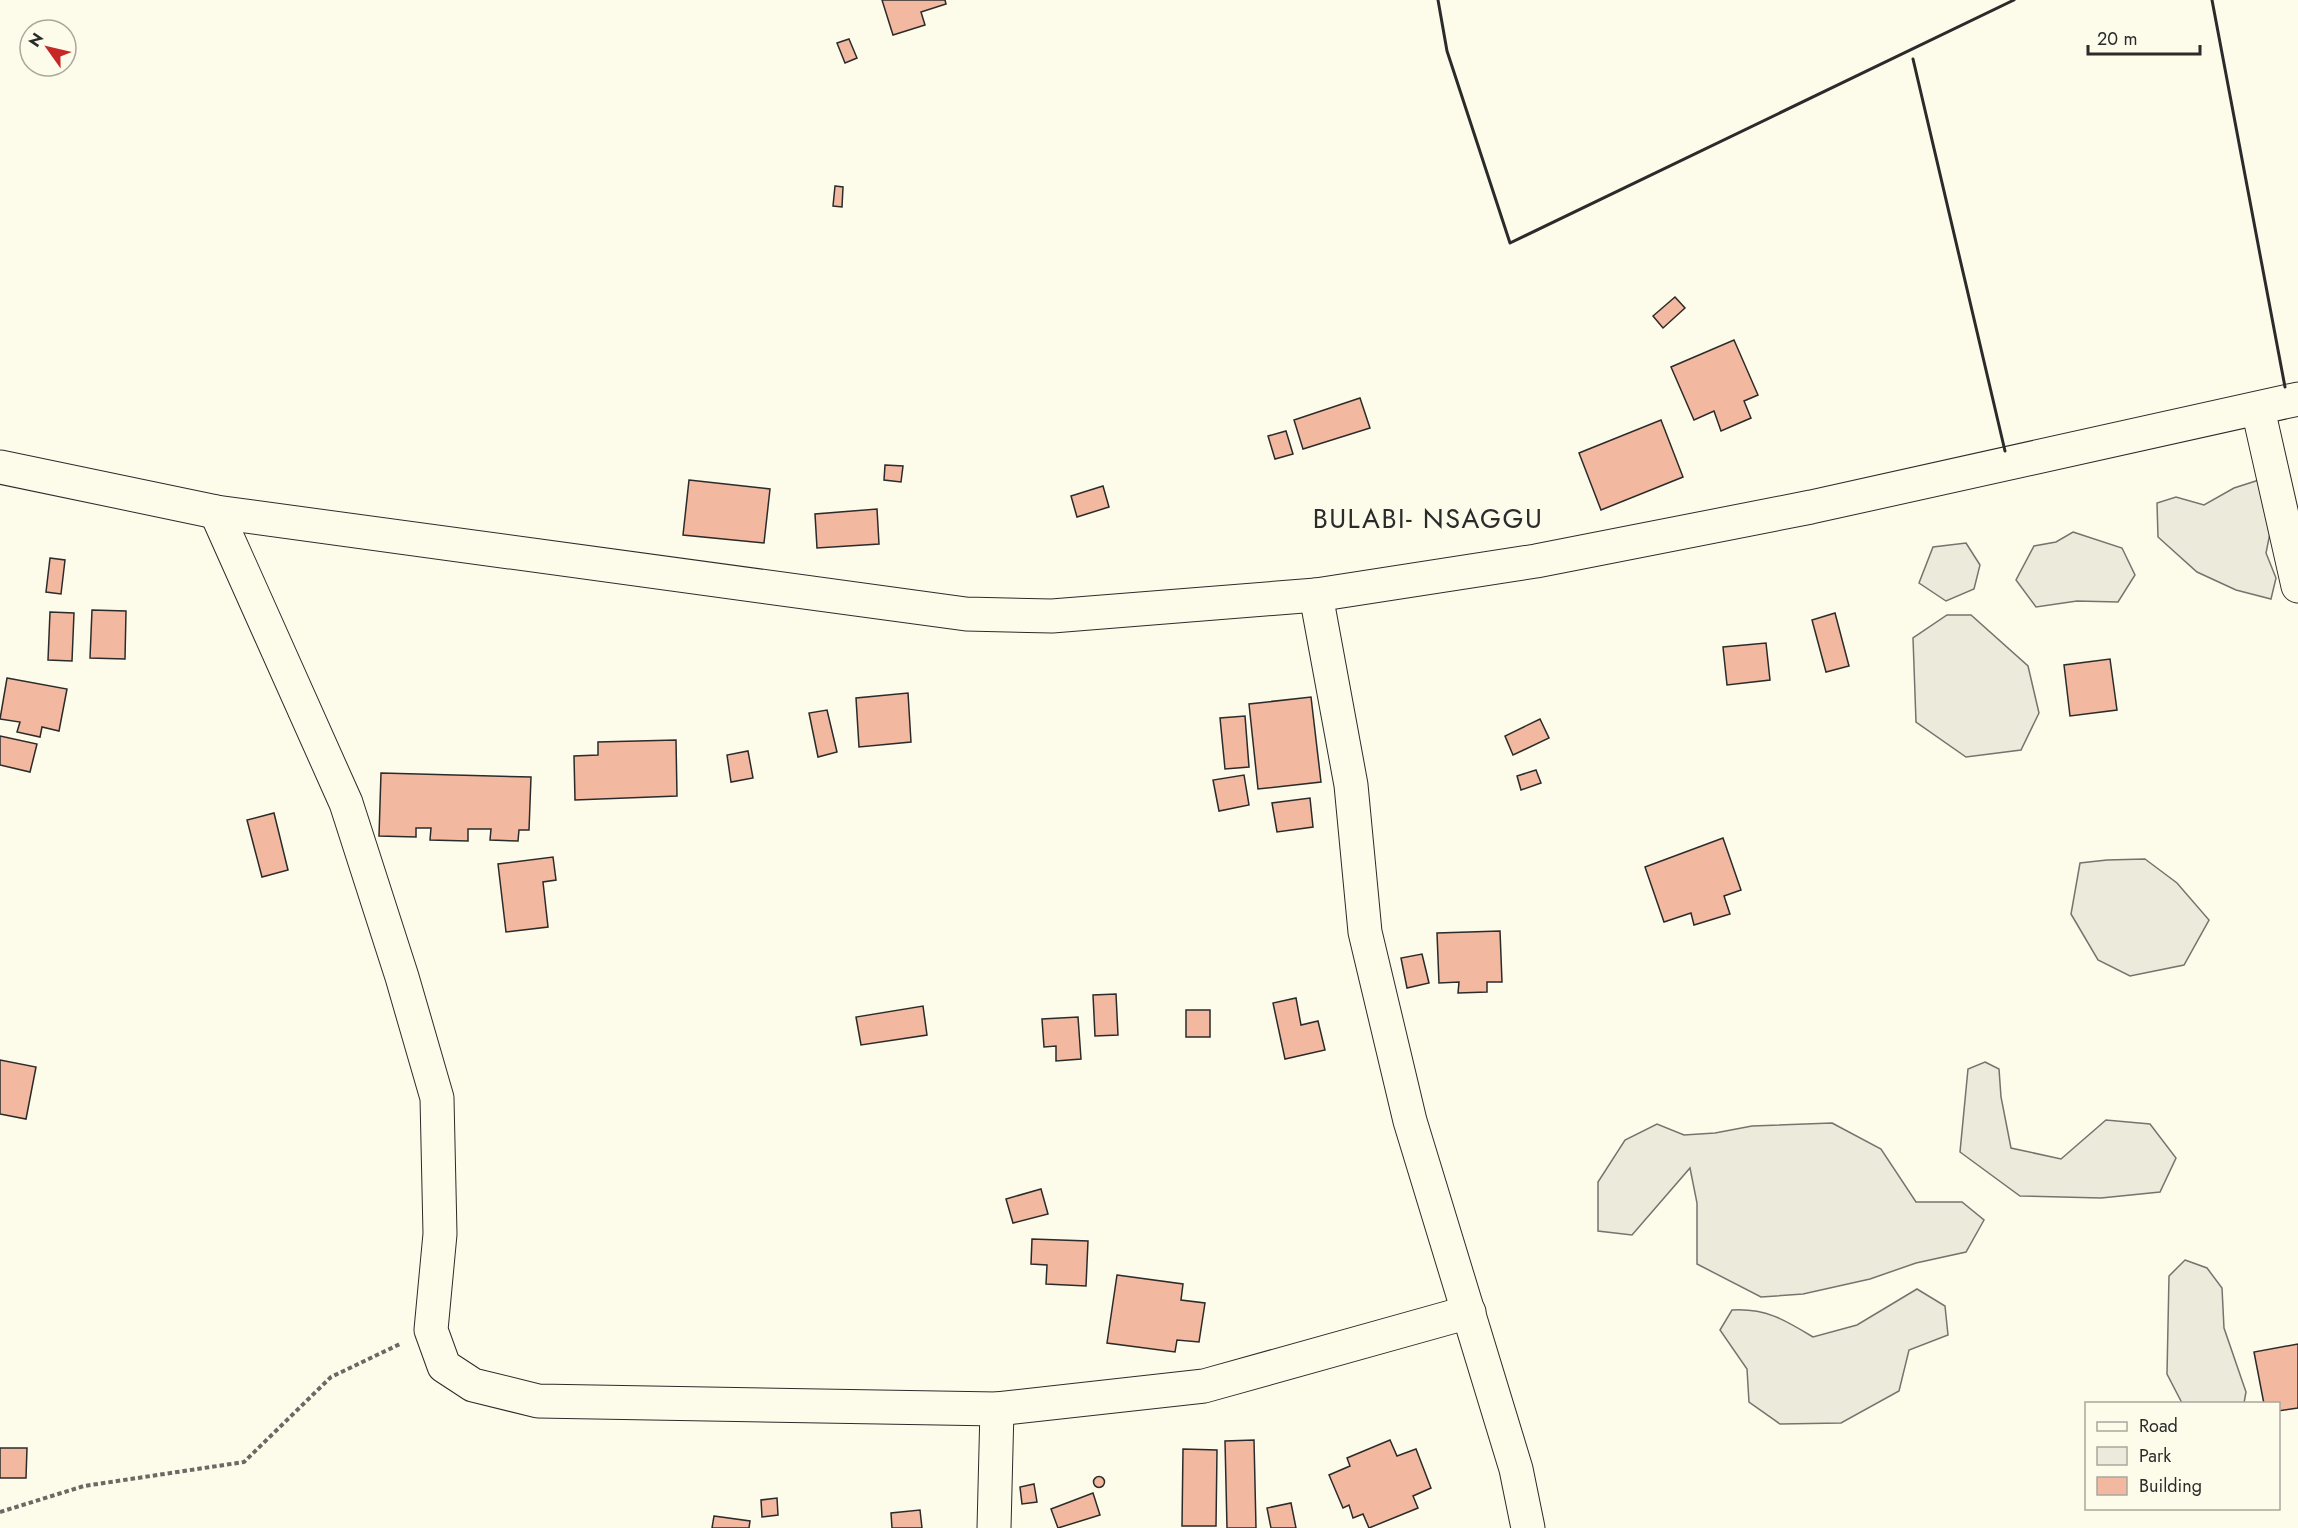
<svg xmlns="http://www.w3.org/2000/svg" width="2298" height="1528" viewBox="0 0 2298 1528" font-family="Jost,sans-serif">
  <style>
    .green { fill: #ecebdb; stroke: #74746e; stroke-width: 1.5 }
    .building { fill: #f2b8a0; stroke: #2b2b2b; stroke-width: 1.5 }
    .lines { fill: none; stroke-linecap: round; stroke-linejoin: round }
    .street-casing { stroke: #2b2b2b; stroke-width: 35 }
    .secondary-casing { stroke: #2b2b2b; stroke-width: 35 }
    .path { stroke: #6a6964; stroke-width: 4; stroke-dasharray: 4.5 3; stroke-linecap: butt }
    .street { stroke: #fdfbea; stroke-width: 33 }
    .secondary { stroke: #fdfbea; stroke-width: 33 }
    .wall { stroke: #2b2b2b; stroke-width: 3 }
    .labels { text-anchor: middle; dominant-baseline: central; stroke-width: 4.5; stroke-linejoin: round; paint-order: stroke }
    .quarter-label { font-size: 27px; letter-spacing: 1.5px; fill: #2b2b2b; stroke: #fdfbea }
  </style>
  <rect width="100%" height="100%" fill="#fdfbea"/>
  <g class="green">
    <path d="M2259,480L2275,508L2266,553L2276,578L2271,599L2236,590L2197,572L2158,537L2157,503L2176,497L2204,505L2234,488Z"/>
    <path d="M2073,532L2122,548L2135,575L2118,602L2077,601L2036,607L2016,580L2034,546L2056,542Z"/>
    <path d="M1966,543L1980,565L1974,589L1946,601L1919,583L1933,547Z"/>
    <path d="M1947,615H1971L2028,666L2039,713L2021,750L1966,757L1916,722L1913,638Z"/>
    <path d="M2145,859L2177,883L2209,920L2184,965L2130,976L2098,960L2071,914L2080,863L2107,860Z"/>
    <path d="M1985,1062L1999,1069L2001,1097L2011,1148L2061,1159L2106,1120L2150,1124L2176,1158L2160,1192L2101,1198L2020,1196L1960,1152L1968,1069Z"/>
    <path d="M1832,1123L1881,1149L1916,1202H1962L1984,1220L1966,1252L1916,1263L1870,1279L1803,1294L1761,1297L1697,1264V1203L1690,1168L1632,1235L1598,1231V1182L1625,1140L1657,1124L1684,1135L1715,1133L1752,1126Z"/>
    <path d="M2185,1260L2207,1268L2222,1288L2224,1328L2246,1392L2244,1403H2182L2167,1374L2169,1276Z"/>
    <path d="M1917,1289L1945,1306L1948,1335L1909,1350L1899,1391L1841,1423L1780,1424L1749,1402L1747,1369L1720,1330L1732,1310C1766,1308 1785,1320 1813,1337L1857,1325Z"/>
  </g>
  <g class="building">
    <path d="M882,0H945L946,4L921,12L925,25L893,35Z"/>
    <path d="M849,39L857,58L845,63L837,43Z"/>
    <path d="M835,186L843,187L842,207L833,206Z"/>
    <path d="M1675,297L1685,308L1663,328L1653,316Z"/>
    <path d="M1734,340L1758,395L1744,401L1751,418L1721,431L1714,411L1694,420L1671,367Z"/>
    <path d="M1360,398L1370,428L1303,449L1294,420Z"/>
    <path d="M1661,420L1683,477L1601,510L1579,453Z"/>
    <path d="M1286,431L1293,454L1275,459L1268,436Z"/>
    <path d="M885,465L903,466L901,482L884,480Z"/>
    <path d="M689,480L770,489L764,543L683,535Z"/>
    <path d="M1103,486L1109,507L1077,517L1071,496Z"/>
    <path d="M877,509L879,544L817,548L815,514Z"/>
    <path d="M50,558L65,560L61,594L46,592Z"/>
    <path d="M92,610L126,611L125,659L90,658Z"/>
    <path d="M50,612L74,613L72,661L48,660Z"/>
    <path d="M1835,613L1849,666L1826,672L1812,620Z"/>
    <path d="M1766,643L1770,680L1727,685L1723,647Z"/>
    <path d="M2110,659L2117,710L2070,716L2064,665Z"/>
    <path d="M7,678L67,689L59,731L42,727L40,737L17,732L20,722L0,719Z"/>
    <path d="M908,693L911,742L859,747L856,698Z"/>
    <path d="M1311,697L1321,782L1258,789L1249,704Z"/>
    <path d="M827,710L837,752L818,757L809,713Z"/>
    <path d="M1245,716L1249,767L1225,769L1220,718Z"/>
    <path d="M1540,719L1549,738L1513,755L1505,736Z"/>
    <path d="M0,736L37,744L30,772L0,765Z"/>
    <path d="M676,740L677,796L575,800L574,756L598,755V742Z"/>
    <path d="M748,751L753,778L731,782L727,755Z"/>
    <path d="M1536,770L1541,783L1521,790L1517,776Z"/>
    <path d="M381,773L531,777L529,830H519L518,841L490,840L491,829H468V841L430,840L431,828H416V837L379,836Z"/>
    <path d="M1244,775L1249,805L1219,811L1213,780Z"/>
    <path d="M1310,798L1313,827L1277,832L1272,803Z"/>
    <path d="M274,813L288,870L262,877L247,820Z"/>
    <path d="M1723,838L1741,890L1724,896L1730,914L1694,925L1691,913L1664,922L1645,867Z"/>
    <path d="M553,857L556,880L543,882L548,927L506,932L498,864Z"/>
    <path d="M1500,931L1502,982H1487V992L1458,993L1459,982L1439,983L1437,933Z"/>
    <path d="M1422,954L1429,983L1407,988L1401,958Z"/>
    <path d="M1116,994L1118,1035L1095,1036L1093,995Z"/>
    <path d="M1296,998L1301,1025L1318,1021L1325,1050L1285,1059L1273,1003Z"/>
    <path d="M923,1006L927,1035L861,1045L856,1017Z"/>
    <rect x="1186" y="1010" width="24" height="27"/>
    <path d="M1078,1017L1081,1059L1056,1061V1046L1044,1047L1042,1019Z"/>
    <path d="M0,1060L36,1067L26,1119L0,1114Z"/>
    <path d="M1041,1189L1048,1214L1013,1223L1006,1199Z"/>
    <path d="M1032,1239L1088,1241L1086,1286L1046,1284L1047,1265L1031,1264Z"/>
    <path d="M1117,1275L1183,1284L1181,1300L1205,1303L1199,1342L1177,1340L1175,1352L1107,1343Z"/>
    <path d="M2298,1344V1408L2278,1411V1404H2264L2254,1352Z"/>
    <path d="M1254,1440L1256,1528H1227L1225,1441Z"/>
    <path d="M1390,1440L1397,1456L1416,1449L1431,1488L1413,1496L1418,1508L1369,1528L1363,1514L1353,1518L1349,1505L1343,1508L1329,1475L1350,1466L1347,1458Z"/>
    <path d="M0,1448H27L26,1478H0Z"/>
    <path d="M1183,1449L1217,1450L1216,1526H1182Z"/>
    <circle cx="1099" cy="1482" r="5.5"/>
    <path d="M1034,1484L1037,1502L1022,1504L1020,1487Z"/>
    <path d="M1093,1493L1100,1515L1058,1528L1051,1509Z"/>
    <path d="M777,1498L778,1515L762,1517L761,1500Z"/>
    <path d="M1291,1503L1296,1528H1271L1267,1508Z"/>
    <path d="M920,1510L922,1528H892L891,1513Z"/>
    <path d="M714,1516L750,1521L749,1528H712Z"/>
  </g>
  <g class="lines">
    <defs>
      <g id="street">
        <path d="M2258,409L2298,586"/>
        <path d="M216,512L346,803L402,977L437,1098L440,1234L431,1330L444,1366L473,1385L538,1401L997,1409L1204,1386L1469,1312"/>
        <path d="M1316,595L1351,785L1365,932L1410,1121L1516,1469L1528,1528"/>
        <path d="M994,1528L997,1409"/>
      </g>
      <path id="secondary" d="M0,467L216,512L966,614L1052,616L1316,595L1536,561L1811,507L2298,399"/>
    </defs>
    <use href="#street" class="street-casing"/>
    <use href="#secondary" class="secondary-casing"/>
    <path class="path" d="M0,1512L84,1486L244,1462L331,1377L400,1344"/>
    <use href="#street" class="street"/>
    <use href="#secondary" class="secondary"/>
    <g class="wall">
      <path d="M1438,0L1447,51L1510,243L2014,0"/>
      <path d="M2212,0L2285,387"/>
      <path d="M1913,59L2005,451"/>
    </g>
  </g>
  <g class="labels">
    <g class="quarter-label">
      <text x="1428" y="518">BULABI- NSAGGU</text>
    </g>
  </g>
  <rect x="2085" y="1402" width="195" height="108" fill="#fdfbea" stroke="#a9a89e" stroke-width="1.5"/>
  <rect x="2097" y="1422" width="30" height="9" fill="#fdfbea" stroke="#a9a89e" stroke-width="1.5"/>
  <text x="2139" y="1432" font-size="18" fill="#2b2b2b">Road</text>
  <rect x="2097" y="1447" width="30" height="18" fill="#ecebdb" stroke="#a9a89e" stroke-width="1.5"/>
  <text x="2139" y="1462" font-size="18" fill="#2b2b2b">Park</text>
  <rect x="2097" y="1477" width="30" height="18" fill="#f2b8a0" stroke="#a9a89e" stroke-width="1.5"/>
  <text x="2139" y="1492" font-size="18" fill="#2b2b2b">Building</text>
  <g transform="translate(48 48) rotate(304)"><circle r="28" fill="#fdfbea" stroke="#a9a89e" stroke-width="1.5"/>
  <path d="M0-4.5L10 22L0 15L-10 22Z" fill="#c62828"/>
  <text y="-9" font-size="16" font-weight="bold" text-anchor="middle" fill="#2b2b2b">N</text>
  </g>
  <path d="M2088 45v9h112v-9" fill="none" stroke="#2b2b2b" stroke-width="3"/>
  <text x="2097" y="45" font-size="18" fill="#2b2b2b" stroke="#fdfbea" stroke-width="4.5" paint-order="stroke">20 m</text>
</svg>
